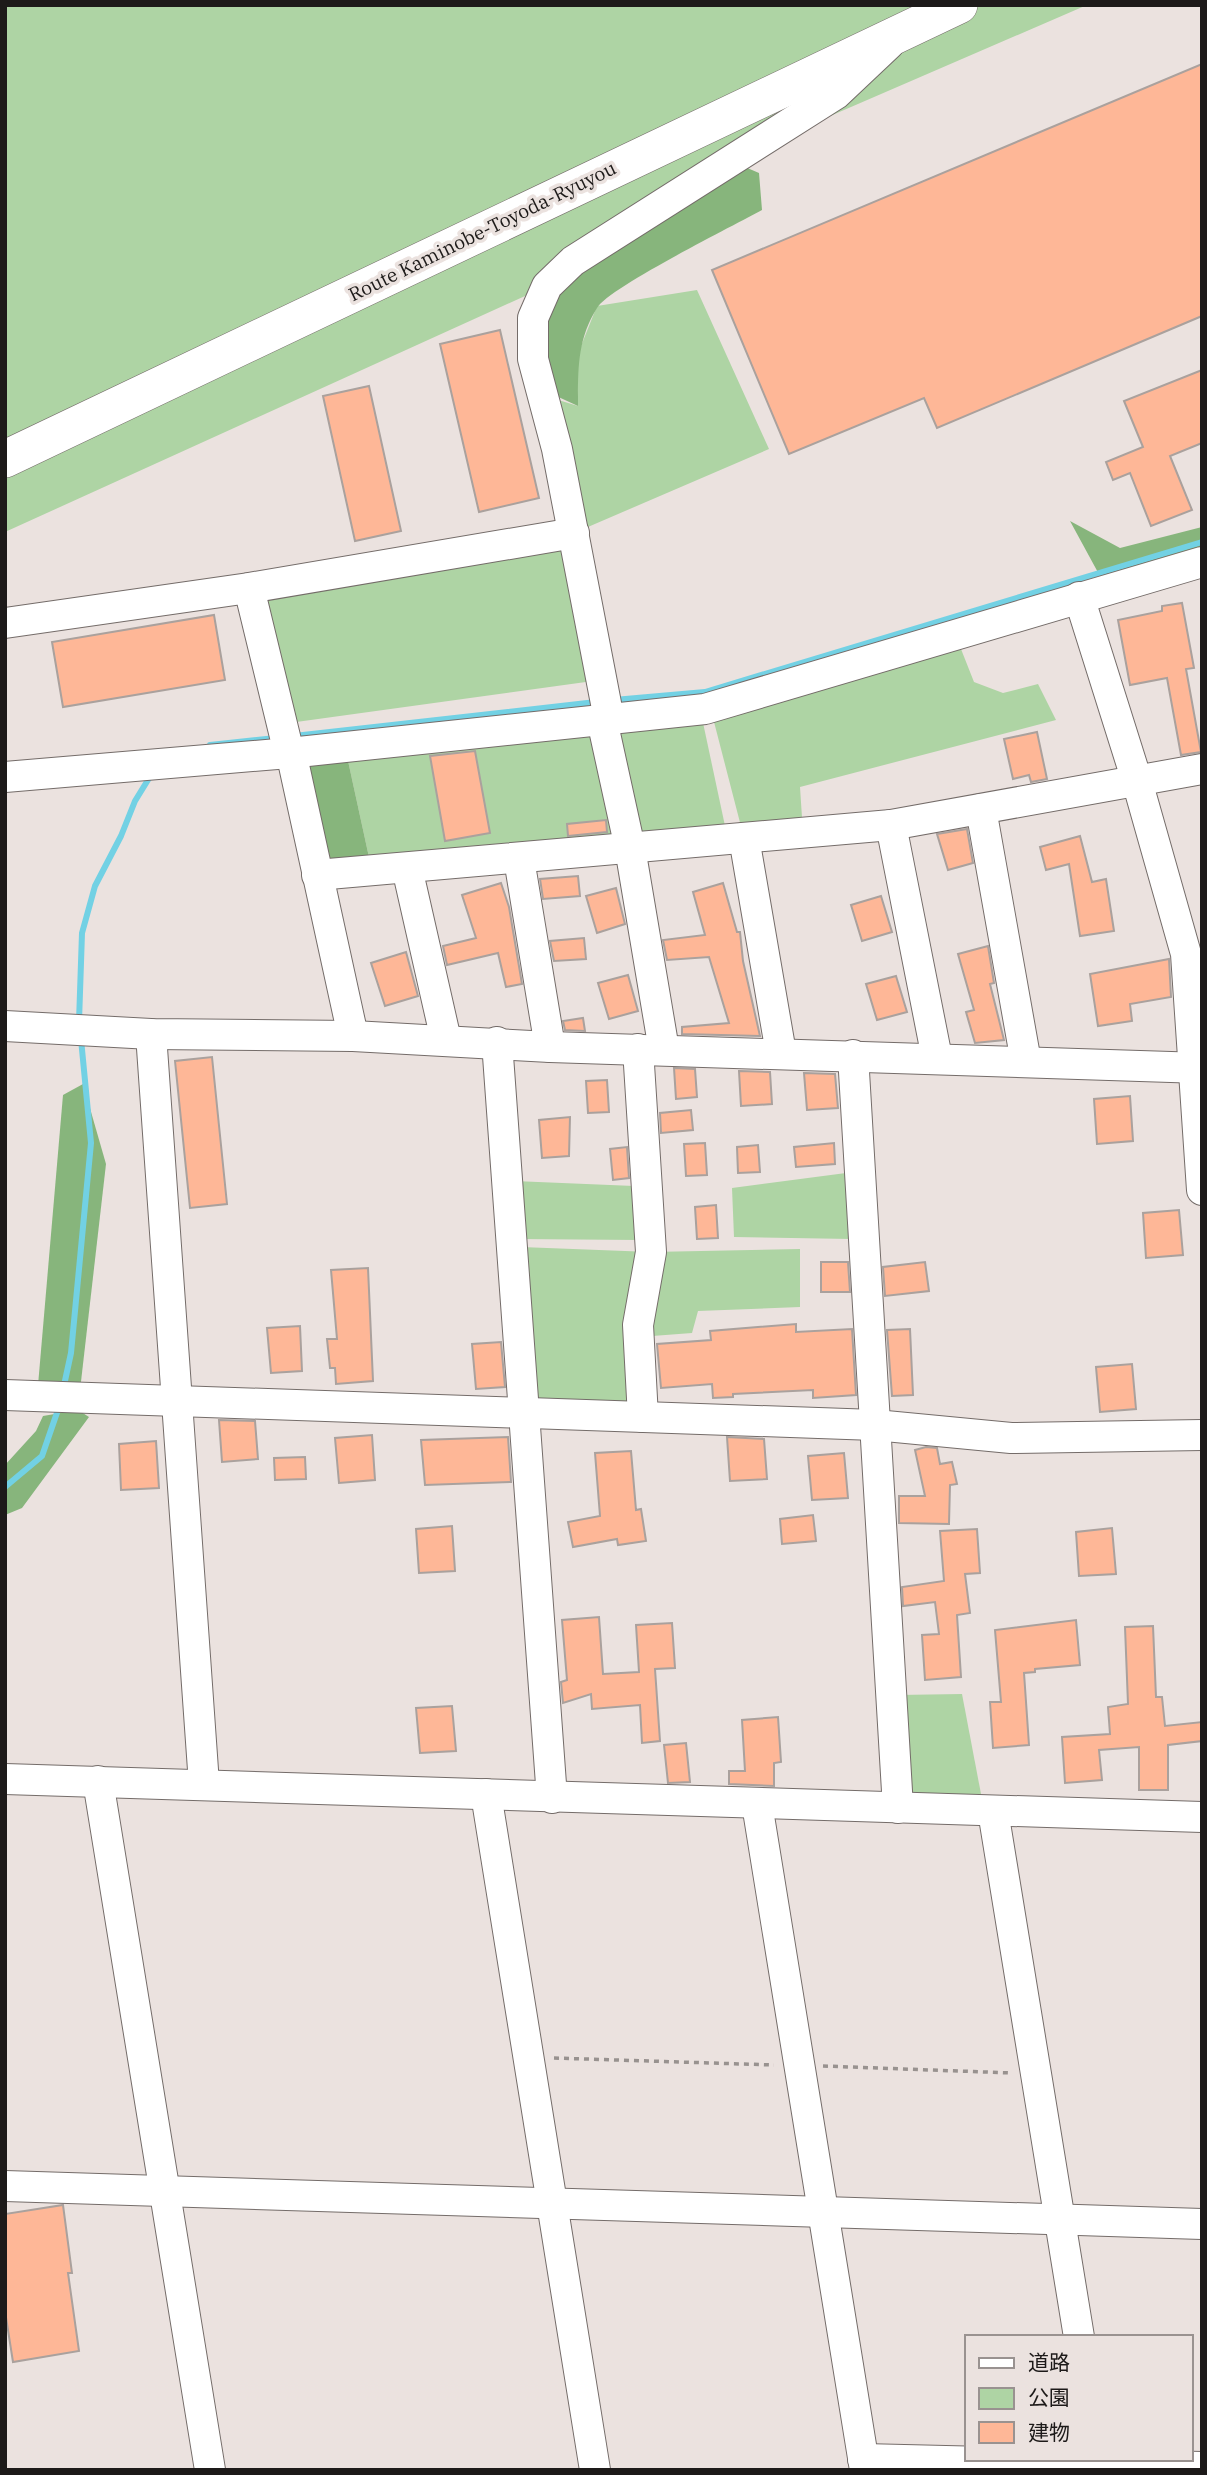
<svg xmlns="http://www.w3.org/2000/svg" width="1207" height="2475" viewBox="0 0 1207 2475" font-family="'IBM Plex Serif','Noto Sans JP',serif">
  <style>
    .green { fill: #aed4a4 }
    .forest { fill: #87b57c }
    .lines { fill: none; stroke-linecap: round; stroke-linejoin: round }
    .stream { stroke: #72d1e4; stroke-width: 6 }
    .building { fill: #feb797; stroke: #aaa19d; stroke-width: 2 }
    .minor-casing { stroke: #746c69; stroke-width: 32 }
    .major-casing { stroke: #746c69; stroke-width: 38 }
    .path { stroke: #98928f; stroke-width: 3.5; stroke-dasharray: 5 5; stroke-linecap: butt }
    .minor { stroke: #fff; stroke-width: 30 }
    .major { stroke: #fff; stroke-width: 37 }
    .labels { text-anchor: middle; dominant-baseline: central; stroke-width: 7; stroke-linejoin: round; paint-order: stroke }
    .street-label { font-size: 19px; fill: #1d1a19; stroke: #ebe2df }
  </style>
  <rect width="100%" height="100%" fill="#ebe2df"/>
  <g class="green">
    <path d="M5,5H1087L740,155L547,286L5,532Z"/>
    <path d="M697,290L769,449L574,533L542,395L578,406L577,356L597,306Z"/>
    <path d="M576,540L593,681L289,723L258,587Z"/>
    <path d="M959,644L974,682L1003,693L1038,684L1056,720L800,787L803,833L744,838L713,718Z"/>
    <path d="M702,718L728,840L372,871L345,747Z"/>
    <path d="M846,1173L851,1239L734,1237L732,1188Z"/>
    <path d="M514,1181L634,1186L639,1240L518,1239Z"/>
    <path d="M521,1247L651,1252L800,1249V1307L698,1311L692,1333L639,1337L643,1417L530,1413Z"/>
    <path d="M962,1694L981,1794H905L897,1695Z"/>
  </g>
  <g class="forest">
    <path d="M731,161L759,173L762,210C735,225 608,288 597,308C577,340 578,370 578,406L541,389L533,318L573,261Z"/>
    <path d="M1070,521L1120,548L1202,527V562L1107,589Z"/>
    <path d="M345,747L372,871L317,875L297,752Z"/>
    <path d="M83,1084L106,1164L79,1399L37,1397L63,1095Z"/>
    <path d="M78,1410L89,1417L22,1508L5,1515V1465L36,1431L43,1416Z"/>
  </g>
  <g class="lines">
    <g class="stream">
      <path d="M614,700L705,692L1202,542"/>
      <path d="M294,736L596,702"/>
      <path d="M210,745L276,738"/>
      <path d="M79,1022L82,933L95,886L121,836L135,801L151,775"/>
      <path d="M63,1390L71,1353L91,1143L81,1039"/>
      <path d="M5,1487L42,1456L60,1404"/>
    </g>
  </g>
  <g class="building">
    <path d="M1202,64V316L937,428L924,398L789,454L712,270Z"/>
    <path d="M500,330L539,498L479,512L440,344Z"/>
    <path d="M1202,370V443L1170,456L1192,510L1151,526L1130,473L1113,480L1106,462L1143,447L1124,401Z"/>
    <path d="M369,386L401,531L355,541L323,396Z"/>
    <path d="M1182,603L1194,668L1186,669L1201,752L1181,755L1167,678L1130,685L1118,620L1162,611V606Z"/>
    <path d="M214,615L225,680L63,707L52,642Z"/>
    <path d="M1037,732L1047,779L1031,782L1029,775L1013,779L1004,739Z"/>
    <path d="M475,751L490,833L445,841L430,756Z"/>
    <path d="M606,820L607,832L568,836L567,824Z"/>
    <path d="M967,829L973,863L948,870L937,834Z"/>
    <path d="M1080,836L1092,882L1106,879L1114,931L1080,936L1069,864L1046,870L1040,847Z"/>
    <path d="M578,876L580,896L543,899L540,879Z"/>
    <path d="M501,883L509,907L522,984L506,987L498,953L447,965L443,946L476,938L462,895Z"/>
    <path d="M723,883L737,932H740L743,961L760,1036L682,1034V1027L729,1023L709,957L667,960L663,940L705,935L693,892Z"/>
    <path d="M616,888L625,924L597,933L586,896Z"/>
    <path d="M881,896L892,932L862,941L851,905Z"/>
    <path d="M584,938L586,959L554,961L550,941Z"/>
    <path d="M988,946L994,983L990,984L1004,1040L975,1043L966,1012L974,1010L958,954Z"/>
    <path d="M406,952L418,996L385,1006L371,963Z"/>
    <path d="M1169,959L1171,997L1130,1004L1132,1021L1098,1026L1090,974Z"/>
    <path d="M628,975L638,1011L609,1019L598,983Z"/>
    <path d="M896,976L907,1012L877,1020L866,984Z"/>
    <path d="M583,1018L585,1031L565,1030L563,1021Z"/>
    <path d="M212,1057L227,1204L190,1208L175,1061Z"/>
    <path d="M674,1068L695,1069L697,1097L676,1099Z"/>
    <path d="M739,1071L770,1072L772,1104L741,1106Z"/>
    <path d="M804,1073L835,1074L838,1108L807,1110Z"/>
    <path d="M607,1080L609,1112L588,1113L586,1081Z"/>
    <path d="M1130,1096L1133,1141L1097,1144L1094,1099Z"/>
    <path d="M691,1110L693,1130L661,1133L660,1113Z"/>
    <path d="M570,1117L569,1156L542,1158L539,1120Z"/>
    <path d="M705,1143L707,1175L686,1176L684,1144Z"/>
    <path d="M834,1143L835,1164L796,1167L794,1147Z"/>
    <path d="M758,1145L760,1172L738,1173L737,1147Z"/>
    <path d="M627,1147L629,1178L613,1180L610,1149Z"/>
    <path d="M716,1205L718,1238L697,1239L695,1207Z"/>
    <path d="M1179,1210L1183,1255L1146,1258L1143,1213Z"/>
    <path d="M821,1262H848L850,1292H821Z"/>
    <path d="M925,1262L929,1291L885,1296L883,1267Z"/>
    <path d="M368,1268L373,1381L336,1384L335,1368H330L327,1339H337L331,1270Z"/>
    <path d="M796,1324V1332L852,1329L856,1395L813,1398V1390L733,1394V1397L713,1398L712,1384L661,1388L657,1344L711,1340L710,1331Z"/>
    <path d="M300,1326L302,1371L271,1373L267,1328Z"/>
    <path d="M910,1329L913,1395L892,1396L887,1330Z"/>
    <path d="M501,1342L505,1387L476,1389L472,1344Z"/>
    <path d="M1132,1364L1136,1409L1100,1412L1096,1367Z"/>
    <path d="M219,1420L255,1421L258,1459L222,1462Z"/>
    <path d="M372,1435L375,1480L339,1483L335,1438Z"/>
    <path d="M508,1437L511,1482L425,1485L421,1440Z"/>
    <path d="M727,1437L764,1439L767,1479L730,1481Z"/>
    <path d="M156,1441L159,1488L121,1490L119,1444Z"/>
    <path d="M926,1447L937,1448L940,1464L952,1462L957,1484L950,1485L949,1524L899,1523V1496H925L915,1450Z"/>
    <path d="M631,1451L636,1510L641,1509L646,1541L618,1545L617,1539L573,1547L568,1522L600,1516L595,1453Z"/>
    <path d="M844,1453L848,1498L812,1500L808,1456Z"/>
    <path d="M305,1457L306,1479L275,1480L274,1458Z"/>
    <path d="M813,1515L816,1541L782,1544L780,1519Z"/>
    <path d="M452,1526L455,1571L419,1573L416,1529Z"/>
    <path d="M1112,1528L1116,1574L1079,1576L1076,1532Z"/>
    <path d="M977,1529L980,1573L965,1574L970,1613L957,1615L961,1677L925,1680L922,1635L939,1634L935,1602L903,1606L902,1587L944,1581L940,1531Z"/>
    <path d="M599,1617L603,1674L639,1672L636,1625L672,1623L675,1668L655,1669L660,1741L642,1743L640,1705L592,1709L591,1694L563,1703L561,1682L567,1680L562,1620Z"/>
    <path d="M1076,1620L1080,1665L1035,1669V1672L1024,1673L1029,1745L993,1748L990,1702H1001L995,1630Z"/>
    <path d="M1153,1626L1156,1697H1162L1165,1726L1202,1722V1741L1168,1745V1790H1139V1747L1099,1750L1102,1780L1065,1783L1062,1737L1110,1734L1108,1707L1128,1704L1125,1627Z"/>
    <path d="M452,1706L456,1751L420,1753L416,1708Z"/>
    <path d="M778,1717L781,1762L774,1763V1786L729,1784V1771H745L742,1720Z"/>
    <path d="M686,1743L690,1782L668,1783L664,1745Z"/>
    <path d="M63,2205L72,2273H68L79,2351L13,2362L5,2311V2214Z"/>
  </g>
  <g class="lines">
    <defs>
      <g id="minor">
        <path d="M249,588L289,753L293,761L353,1036"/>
        <path d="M1079,597L1137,781L1186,954L1202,1190"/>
        <path d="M5,623L249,588L574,533"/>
        <path d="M609,719L557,449L533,359V318L547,286L573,261L836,94L889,44"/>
        <path d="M602,720L630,848L664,1050"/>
        <path d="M5,777L289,753L705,709L1202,562"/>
        <path d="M981,809L1026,1062"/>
        <path d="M891,825L937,1058"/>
        <path d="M744,838L781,1053"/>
        <path d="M519,859L550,1047"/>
        <path d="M407,868L446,1040"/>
        <path d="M317,875L891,825L1202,769"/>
        <path d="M5,1026L151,1034L353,1036L550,1047L1202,1068"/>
        <path d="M151,1034L204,1784"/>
        <path d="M497,1042L552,1798"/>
        <path d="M638,1049L651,1252L638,1325L643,1417"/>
        <path d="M853,1055L898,1808"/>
        <path d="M5,1395L875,1425L1011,1438L1202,1435"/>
        <path d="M5,1779L1202,1817"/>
        <path d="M98,1781L210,2470"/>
        <path d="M486,1794L595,2470"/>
        <path d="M757,1804L865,2470"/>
        <path d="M993,1811L1079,2337"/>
        <path d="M5,2186L1202,2224"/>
        <path d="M863,2459L1202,2467"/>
      </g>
      <path id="major" d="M5,459L959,5"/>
    </defs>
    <use href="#minor" class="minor-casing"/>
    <use href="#major" class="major-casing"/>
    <g class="path">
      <path d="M554,2058L774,2065"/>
      <path d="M823,2066L1012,2073"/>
    </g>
    <use href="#minor" class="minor"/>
    <use href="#major" class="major"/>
  </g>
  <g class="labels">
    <g class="street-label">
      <text transform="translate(482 231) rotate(-26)">Route Kaminobe-Toyoda-Ryuyou</text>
    </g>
  </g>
  <rect width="1207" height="2475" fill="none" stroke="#1d1a19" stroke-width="14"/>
  <rect x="965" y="2335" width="228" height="126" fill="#ebe2df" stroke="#999290" stroke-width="2"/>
  <rect x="979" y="2358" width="35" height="10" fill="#ffffff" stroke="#999290" stroke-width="2"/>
  <text x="1028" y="2370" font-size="21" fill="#1d1a19">道路</text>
  <rect x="979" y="2388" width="35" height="21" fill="#aed4a4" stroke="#999290" stroke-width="2"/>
  <text x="1028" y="2405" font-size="21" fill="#1d1a19">公園</text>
  <rect x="979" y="2422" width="35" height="21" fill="#feb797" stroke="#999290" stroke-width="2"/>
  <text x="1028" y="2440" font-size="21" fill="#1d1a19">建物</text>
</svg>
